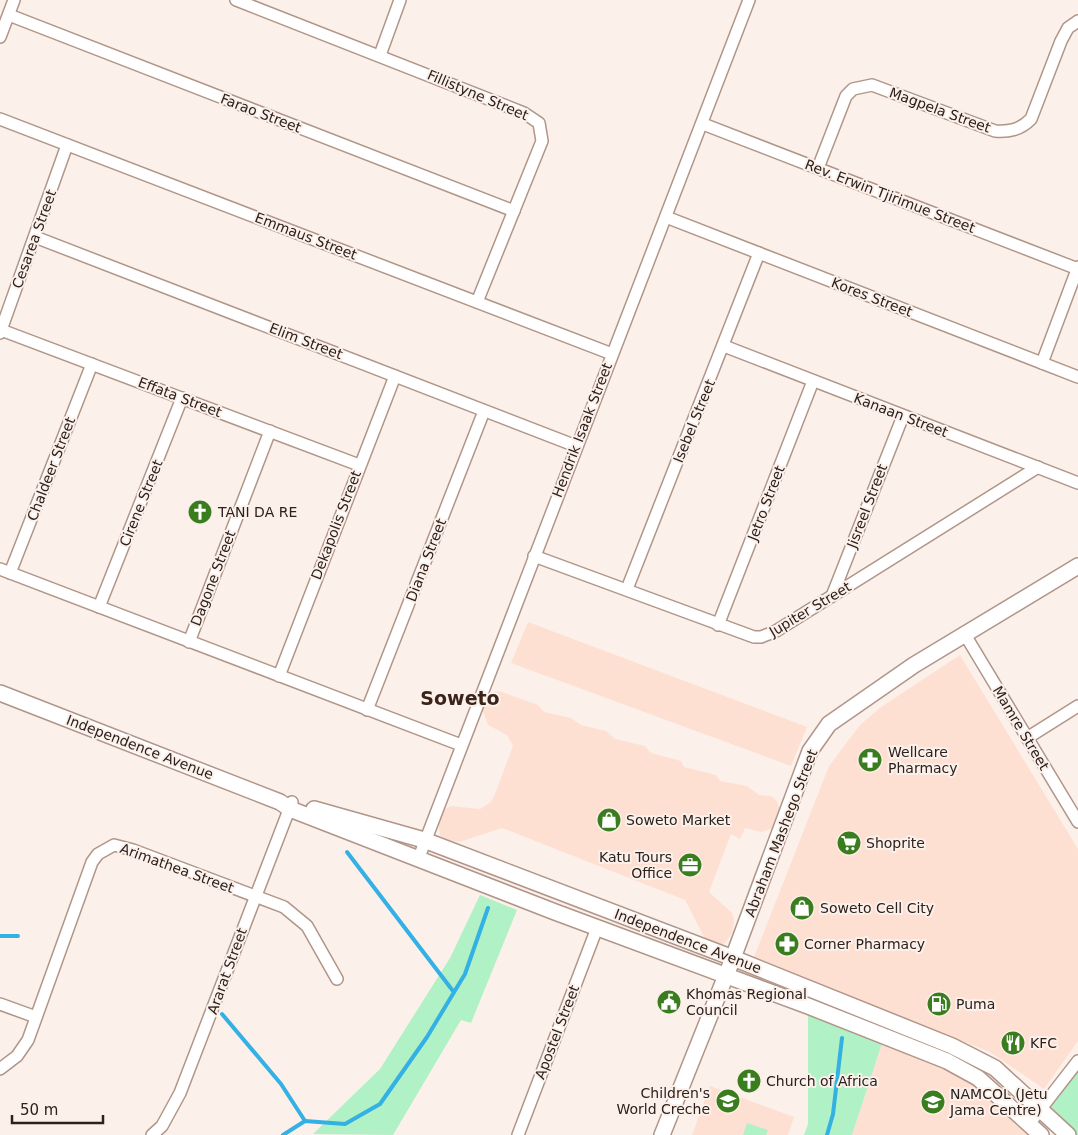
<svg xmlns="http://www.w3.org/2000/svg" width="1078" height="1135" viewBox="0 0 1078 1135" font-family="'DejaVu Sans',sans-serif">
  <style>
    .built { fill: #fee0d2 }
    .green { fill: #b0f1c6 }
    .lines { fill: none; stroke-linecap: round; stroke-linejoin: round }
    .stream { stroke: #33b0e4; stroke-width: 4 }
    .minor-casing { stroke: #b19588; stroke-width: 14 }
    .major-casing { stroke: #b19588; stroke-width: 18 }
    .minor { stroke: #fff; stroke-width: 11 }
    .major { stroke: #fff; stroke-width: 15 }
    .labels { text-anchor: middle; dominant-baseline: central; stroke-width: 4; stroke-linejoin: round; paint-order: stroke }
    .street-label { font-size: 14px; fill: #2c211c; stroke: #fcf0eb }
    .poi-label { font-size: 14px; fill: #2c211c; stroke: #fcf0eb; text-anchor: start }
    .district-label { font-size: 19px; font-weight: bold; fill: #3a241a; stroke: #fcf0eb }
  </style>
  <rect width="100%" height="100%" fill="#fcf0eb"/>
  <g class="built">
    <path d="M528,622L807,727L791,766L511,663Z"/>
    <path d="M960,655L1078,849V1041L1044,1089L990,1052L754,957L829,766L860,725L881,707Z"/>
    <path d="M499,691L538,705L544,712L571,718L581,725L606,731L615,739L645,746L651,753L681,761L684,767L716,775L720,781L747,786L759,795L771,796L776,800L781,812L774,828L762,832L745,828L740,839L731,834L709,892L732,913L734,920L732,933L725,943L719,946L705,939L685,900L502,828L459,842L446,840L440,836L438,822L445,809L451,806L480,809L491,802L495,794L513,746L507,735L488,725L483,711L486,698L492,692Z"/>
    <path d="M884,1037L946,1062L1040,1135H852Z"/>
    <path d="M710,1086L794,1117L788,1135H692Z"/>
  </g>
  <g class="green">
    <path d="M480,895L517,910L471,1023L461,1020L393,1135L313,1134L380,1069L450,958Z"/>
    <path d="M808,1007L884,1037L852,1135H804L808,1124Z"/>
    <path d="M1078,1061V1135H1068L1040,1109Z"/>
    <path d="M747,1123L768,1130L766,1135H743Z"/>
  </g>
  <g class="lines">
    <g class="stream">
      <path d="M347,852L453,991"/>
      <path d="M0,936H18"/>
      <path d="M222,1014L281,1084L305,1121"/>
      <path d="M283,1135L305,1121L345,1124L380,1104L427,1037L465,974L488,908"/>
      <path d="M827,1135L833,1114L842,1038"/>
    </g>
    <defs>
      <g id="minor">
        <path d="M236,0L524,113L539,123L542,141L477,302"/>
        <path d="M9,15L514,211"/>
        <path d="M0,37L14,0"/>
        <path d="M380,55L400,0"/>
        <path d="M0,119L612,354"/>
        <path d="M703,124L1078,269"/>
        <path d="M818,168L846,96L853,89L872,85L995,131C1009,132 1020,130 1031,119L1061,41L1068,28L1078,21"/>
        <path d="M666,217L1078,377"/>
        <path d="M35,237L576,446"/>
        <path d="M1,330L359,465"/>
        <path d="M0,333L67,145"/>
        <path d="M724,346L1078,483"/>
        <path d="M1042,363L1078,267"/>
        <path d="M534,556L754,637H761L776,631L1038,467"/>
        <path d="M0,569L461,745"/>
        <path d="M10,573L92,364"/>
        <path d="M627,589L759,253"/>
        <path d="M832,596L903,416"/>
        <path d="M99,607L182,398"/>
        <path d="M718,625L813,381"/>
        <path d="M964,633L1078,822"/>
        <path d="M189,642L270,431"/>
        <path d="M279,676L395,376"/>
        <path d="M367,710L484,411"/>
        <path d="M1027,738L1078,706"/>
        <path d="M418,860L749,0"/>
        <path d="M0,1004L36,1017"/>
        <path d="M0,1069L17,1056L28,1040L92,862L98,854L114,845L133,850L284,907L307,926L337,979"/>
        <path d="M1029,1124L1078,1061"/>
        <path d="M152,1135L162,1126L180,1093L292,802"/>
        <path d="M518,1135L597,928"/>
      </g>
      <g id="major">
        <path d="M0,693L280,802L290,809L555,912L808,1006L947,1061L978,1078L1041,1135"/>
        <path d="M314,809L424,840L733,958L952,1046L995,1068L1068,1135"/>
        <path d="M662,1135L733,958L810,751L829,724L914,665L1078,566"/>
      </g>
    </defs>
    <use href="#minor" class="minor-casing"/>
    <use href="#major" class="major-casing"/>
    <use href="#minor" class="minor"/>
    <use href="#major" class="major"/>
  </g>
  <defs>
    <symbol id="church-disc" viewBox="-11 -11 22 22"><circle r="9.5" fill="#3a7d1f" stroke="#fcf0eb"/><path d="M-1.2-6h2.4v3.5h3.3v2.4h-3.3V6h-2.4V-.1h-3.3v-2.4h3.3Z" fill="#fff"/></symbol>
    <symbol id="pharmacy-disc" viewBox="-11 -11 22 22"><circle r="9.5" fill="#3a7d1f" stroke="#fcf0eb"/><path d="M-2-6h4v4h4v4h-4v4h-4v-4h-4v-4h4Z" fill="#fff"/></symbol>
    <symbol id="shop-disc" viewBox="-11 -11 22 22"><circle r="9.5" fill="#3a7d1f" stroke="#fcf0eb"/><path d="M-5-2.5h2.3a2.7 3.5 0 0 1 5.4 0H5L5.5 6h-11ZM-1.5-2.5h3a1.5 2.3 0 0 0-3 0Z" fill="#fff"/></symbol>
    <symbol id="supermarket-disc" viewBox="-11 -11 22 22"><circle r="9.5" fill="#3a7d1f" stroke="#fcf0eb"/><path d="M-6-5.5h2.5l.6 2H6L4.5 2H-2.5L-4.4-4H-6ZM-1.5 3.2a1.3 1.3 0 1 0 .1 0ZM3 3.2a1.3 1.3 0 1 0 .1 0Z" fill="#fff"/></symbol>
    <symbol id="office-disc" viewBox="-11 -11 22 22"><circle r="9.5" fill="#3a7d1f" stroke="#fcf0eb"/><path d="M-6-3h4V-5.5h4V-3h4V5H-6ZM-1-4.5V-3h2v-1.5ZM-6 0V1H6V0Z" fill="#fff"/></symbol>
    <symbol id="civic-disc" viewBox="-11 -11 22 22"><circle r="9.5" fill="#3a7d1f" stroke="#fcf0eb"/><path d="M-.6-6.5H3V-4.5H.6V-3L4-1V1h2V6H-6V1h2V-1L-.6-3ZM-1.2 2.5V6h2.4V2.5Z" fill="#fff"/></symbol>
    <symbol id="fuel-disc" viewBox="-11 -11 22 22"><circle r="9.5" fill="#3a7d1f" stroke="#fcf0eb"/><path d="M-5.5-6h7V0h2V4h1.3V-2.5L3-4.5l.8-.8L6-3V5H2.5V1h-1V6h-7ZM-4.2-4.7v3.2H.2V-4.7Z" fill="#fff"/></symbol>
    <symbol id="restaurant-disc" viewBox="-11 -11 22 22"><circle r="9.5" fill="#3a7d1f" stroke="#fcf0eb"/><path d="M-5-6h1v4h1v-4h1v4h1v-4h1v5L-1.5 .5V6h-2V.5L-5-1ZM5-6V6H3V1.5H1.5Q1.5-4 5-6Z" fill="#fff"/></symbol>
    <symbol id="school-disc" viewBox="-11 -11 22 22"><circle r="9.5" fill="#3a7d1f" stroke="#fcf0eb"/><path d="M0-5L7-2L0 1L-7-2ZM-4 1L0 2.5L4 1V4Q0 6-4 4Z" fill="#fff"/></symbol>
  </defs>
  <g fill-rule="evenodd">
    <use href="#church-disc" x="186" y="498" width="28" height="28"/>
    <use href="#pharmacy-disc" x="856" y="746" width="28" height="28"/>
    <use href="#shop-disc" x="595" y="806" width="28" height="28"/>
    <use href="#supermarket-disc" x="835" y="829" width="28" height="28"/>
    <use href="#office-disc" x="676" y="851" width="28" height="28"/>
    <use href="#shop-disc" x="788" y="894" width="28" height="28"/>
    <use href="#pharmacy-disc" x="773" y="930" width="28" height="28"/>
    <use href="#civic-disc" x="655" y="988" width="28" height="28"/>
    <use href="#fuel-disc" x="925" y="990" width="28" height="28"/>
    <use href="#restaurant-disc" x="999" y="1029" width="28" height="28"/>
    <use href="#church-disc" x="735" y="1067" width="28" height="28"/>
    <use href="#school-disc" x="714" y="1087" width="28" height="28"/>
    <use href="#school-disc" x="919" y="1088" width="28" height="28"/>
  </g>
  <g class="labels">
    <g class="street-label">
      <text transform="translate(478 95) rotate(23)">Fillistyne Street</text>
      <text transform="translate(940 110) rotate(20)">Magpela Street</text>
      <text transform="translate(261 113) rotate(21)">Farao Street</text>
      <text transform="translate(890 196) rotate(21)">Rev. Erwin Tjirimue Street</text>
      <text transform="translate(306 236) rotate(21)">Emmaus Street</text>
      <text transform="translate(34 239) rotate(-70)">Cesarea Street</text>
      <text transform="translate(872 297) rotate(21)">Kores Street</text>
      <text transform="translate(306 341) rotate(21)">Elim Street</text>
      <text transform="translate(180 397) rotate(21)">Effata Street</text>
      <text transform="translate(901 415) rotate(21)">Kanaan Street</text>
      <text transform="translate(694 421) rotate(-68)">Isebel Street</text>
      <text transform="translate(582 430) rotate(-69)">Hendrik Isaak Street</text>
      <text transform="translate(51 469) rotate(-69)">Chaldeer Street</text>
      <text transform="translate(141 503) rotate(-68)">Cirene Street</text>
      <text transform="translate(766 503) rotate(-69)">Jetro Street</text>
      <text transform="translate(867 506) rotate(-69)">Jisreel Street</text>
      <text transform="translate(336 525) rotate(-69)">Dekapolis Street</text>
      <text transform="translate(426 560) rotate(-69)">Diana Street</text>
      <text transform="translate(213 578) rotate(-69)">Dagone Street</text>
      <text transform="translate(810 609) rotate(-31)">Jupiter Street</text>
      <text transform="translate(1021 728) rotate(59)">Mamre Street</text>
      <text transform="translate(140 747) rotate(21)">Independence Avenue</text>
      <text transform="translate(781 833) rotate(-69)">Abraham Mashego Street</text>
      <text transform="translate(177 868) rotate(20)">Arimathea Street</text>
      <text transform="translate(688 941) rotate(21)">Independence Avenue</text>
      <text transform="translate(227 971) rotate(-70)">Ararat Street</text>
      <text transform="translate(557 1032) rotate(-69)">Apostel Street</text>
    </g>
    <g class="poi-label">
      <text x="218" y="512">TANI DA RE</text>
      <text x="888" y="752">Wellcare<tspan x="888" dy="16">Pharmacy</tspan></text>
      <text x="626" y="820">Soweto Market</text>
      <text x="866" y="843">Shoprite</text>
      <text x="672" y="857" text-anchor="end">Katu Tours<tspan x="672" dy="16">Office</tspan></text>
      <text x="820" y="908">Soweto Cell City</text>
      <text x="804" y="944">Corner Pharmacy</text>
      <text x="686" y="994">Khomas Regional<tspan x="686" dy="16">Council</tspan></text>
      <text x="956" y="1004">Puma</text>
      <text x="1030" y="1043">KFC</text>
      <text x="766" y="1081">Church of Africa</text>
      <text x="710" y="1093" text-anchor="end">Children's<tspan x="710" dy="16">World Creche</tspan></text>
      <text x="950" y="1094">NAMCOL (Jetu<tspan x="950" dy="16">Jama Centre)</tspan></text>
    </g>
    <g class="district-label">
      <text x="460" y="698">Soweto</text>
    </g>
  </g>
  <path d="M12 1115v8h91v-8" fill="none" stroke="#2c211c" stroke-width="2.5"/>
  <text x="20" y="1115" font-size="15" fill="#2c211c" stroke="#fcf0eb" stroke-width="4" paint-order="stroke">50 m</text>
</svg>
